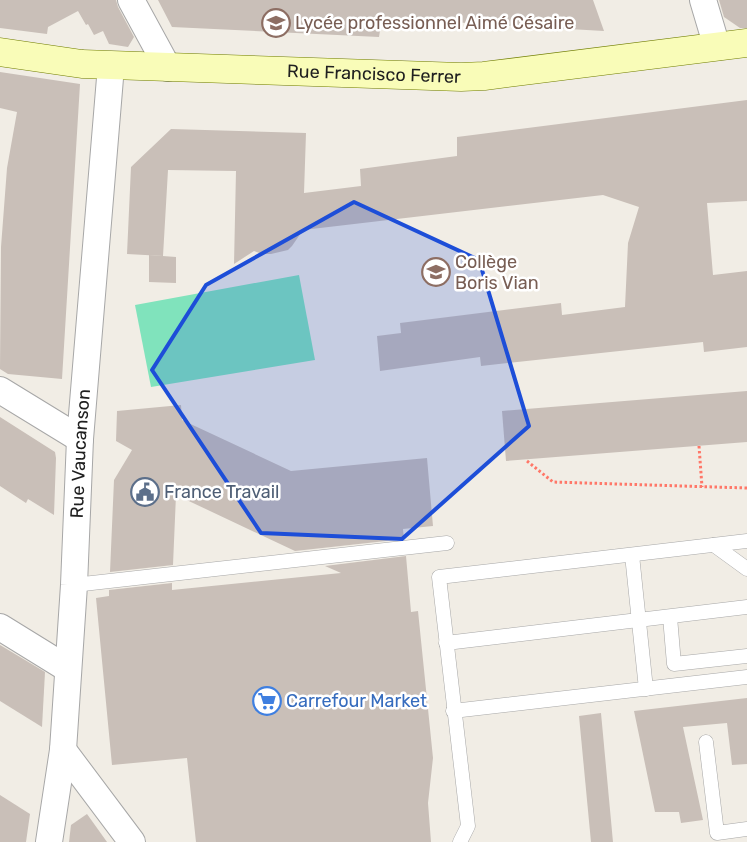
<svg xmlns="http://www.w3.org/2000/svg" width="747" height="842" viewBox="0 0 747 842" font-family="Rubik,sans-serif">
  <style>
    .pitch { fill: #80e3bc }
    .building { fill: #c9bfb8 }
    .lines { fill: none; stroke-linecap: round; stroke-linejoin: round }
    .lane-casing { stroke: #a7a7a7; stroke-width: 15 }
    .street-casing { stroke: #a7a7a7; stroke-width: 28 }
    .secondary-casing { stroke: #707d00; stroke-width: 29 }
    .path { stroke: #ff7768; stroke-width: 3; stroke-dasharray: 2.5 2.5; stroke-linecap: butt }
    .lane { stroke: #fff; stroke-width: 14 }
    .street { stroke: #fff; stroke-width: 26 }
    .secondary { stroke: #f9fcb8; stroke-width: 28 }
    .marked { fill: #1d4ed8; fill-opacity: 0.2; stroke: #1d4ed8; stroke-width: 4; stroke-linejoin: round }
    .labels { text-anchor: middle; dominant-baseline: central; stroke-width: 5; stroke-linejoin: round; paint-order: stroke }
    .education-label { font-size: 18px; fill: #785e54; stroke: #fff; text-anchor: start }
    .street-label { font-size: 18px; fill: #202020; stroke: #fff }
    .service-label { font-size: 18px; fill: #4e5e75; stroke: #fff; text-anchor: start }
    .shop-label { font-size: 18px; fill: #366cbe; stroke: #fff; text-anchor: start }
  </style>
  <rect width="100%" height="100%" fill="#f1ede5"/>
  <path class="pitch" d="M299,275L315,360L151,387L135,305Z"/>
  <g class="building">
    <path d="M0,0H116L118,7L134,37L128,47L109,44L103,31L94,35L88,24L86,25L78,11L48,27L47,34L0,28Z"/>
    <path d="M158,0H593L604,31L382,18L379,37L172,27Z"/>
    <path d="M719,0H747V28H740L724,17Z"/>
    <path d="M0,72L80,84L62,379L8,374L0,369L1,247L7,168L17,112L0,108Z"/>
    <path d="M747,100V201L707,203L713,275L747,271V347L704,352L703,342L481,366L480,357L380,371L377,336L401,333L400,323L561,303L562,315L625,307L628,243L639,207L603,195L303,230L292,246L288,250L271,254H262L254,251L234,264L236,171L168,170L163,256L127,254L131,167L171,129L306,133L304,193L361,186L360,169L457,156V137Z"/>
    <path d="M149,255L176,257V283L149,282Z"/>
    <path d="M747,391V442L506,461L502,411Z"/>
    <path d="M181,405L182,420L291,471L427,458L433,526L403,529L404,539L295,551L176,495L173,565L110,572L114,480L132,450L116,441L117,411Z"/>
    <path d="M0,417L55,452L56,458L54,515L28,499L26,503L0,486Z"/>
    <path d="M406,556L411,612L418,611L433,758L428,803L431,842H196L187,758L112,765L96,598L109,596V590L172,583V590L341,573L325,566Z"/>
    <path d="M0,645L45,672L42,727L0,701Z"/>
    <path d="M747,698V764L732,765L727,723L683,727L703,820L681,823L679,812H655L634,711Z"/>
    <path d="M601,713L613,842H591L579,716Z"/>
    <path d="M0,795L30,814L26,842H0Z"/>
    <path d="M87,814L107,842H69L71,825Z"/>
  </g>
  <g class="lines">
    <defs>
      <g id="lane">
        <path d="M714,545L747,569"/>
        <path d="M632,555L646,689"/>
        <path d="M74,585L447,543"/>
        <path d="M670,617L674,664L747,656"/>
        <path d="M446,643L747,607"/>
        <path d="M453,711L747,677"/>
        <path d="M706,742L717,833L747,829"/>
        <path d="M460,842L468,826L439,577L747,541"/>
      </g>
      <g id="street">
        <path d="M131,0L168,68"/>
        <path d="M703,0L717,47"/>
        <path d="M0,390L80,439"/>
        <path d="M0,627L68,669"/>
        <path d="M63,750L132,842"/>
        <path id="s1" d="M49,842L63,750L74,585L80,439L111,66"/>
      </g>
      <g id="secondary">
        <path id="s2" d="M0,52L82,64L461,77L484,76L747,43"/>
      </g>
    </defs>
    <use href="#lane" class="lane-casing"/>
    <use href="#street" class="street-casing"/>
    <use href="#secondary" class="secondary-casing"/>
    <g class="path">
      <path d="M699,446L702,487"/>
      <path d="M527,461L553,482L747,488"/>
    </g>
    <use href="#lane" class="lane"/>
    <use href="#street" class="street"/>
    <use href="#secondary" class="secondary"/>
  </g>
  <path class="marked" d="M354,202L479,260L529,426L402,539L261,533L152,370L206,285Z"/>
  <defs>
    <symbol id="school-ring" viewBox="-11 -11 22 22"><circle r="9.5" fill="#fff" stroke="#8d6e63" stroke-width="1.5"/><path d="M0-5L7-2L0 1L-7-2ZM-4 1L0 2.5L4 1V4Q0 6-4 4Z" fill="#8d6e63"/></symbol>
    <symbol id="civic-ring" viewBox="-11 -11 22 22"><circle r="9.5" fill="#fff" stroke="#5c6f8a" stroke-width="1.5"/><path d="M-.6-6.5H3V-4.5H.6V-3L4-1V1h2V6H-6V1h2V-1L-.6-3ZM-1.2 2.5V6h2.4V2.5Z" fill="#5c6f8a"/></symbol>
    <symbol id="supermarket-ring" viewBox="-11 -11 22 22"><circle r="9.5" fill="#fff" stroke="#3f7fe0" stroke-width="1.5"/><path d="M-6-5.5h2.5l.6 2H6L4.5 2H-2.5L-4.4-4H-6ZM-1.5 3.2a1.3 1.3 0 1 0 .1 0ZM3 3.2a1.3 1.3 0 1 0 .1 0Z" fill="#3f7fe0"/></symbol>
  </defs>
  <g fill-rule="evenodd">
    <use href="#school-ring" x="260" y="7" width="32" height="32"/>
    <use href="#school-ring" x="420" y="256" width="32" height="32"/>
    <use href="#civic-ring" x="129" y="476" width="32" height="32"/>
    <use href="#supermarket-ring" x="251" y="685" width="32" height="32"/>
  </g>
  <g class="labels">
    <g class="education-label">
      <text x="295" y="23">Lycée professionnel Aimé Césaire</text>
      <text x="455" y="262">Collège<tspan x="455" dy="21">Boris Vian</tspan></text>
    </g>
    <g class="street-label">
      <text stroke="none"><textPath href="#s2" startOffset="375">Rue Francisco Ferrer</textPath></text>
      <text stroke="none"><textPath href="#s1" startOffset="390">Rue Vaucanson</textPath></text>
    </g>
    <g class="service-label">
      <text x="164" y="492">France Travail</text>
    </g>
    <g class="shop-label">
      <text x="286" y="701">Carrefour Market</text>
    </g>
  </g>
</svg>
